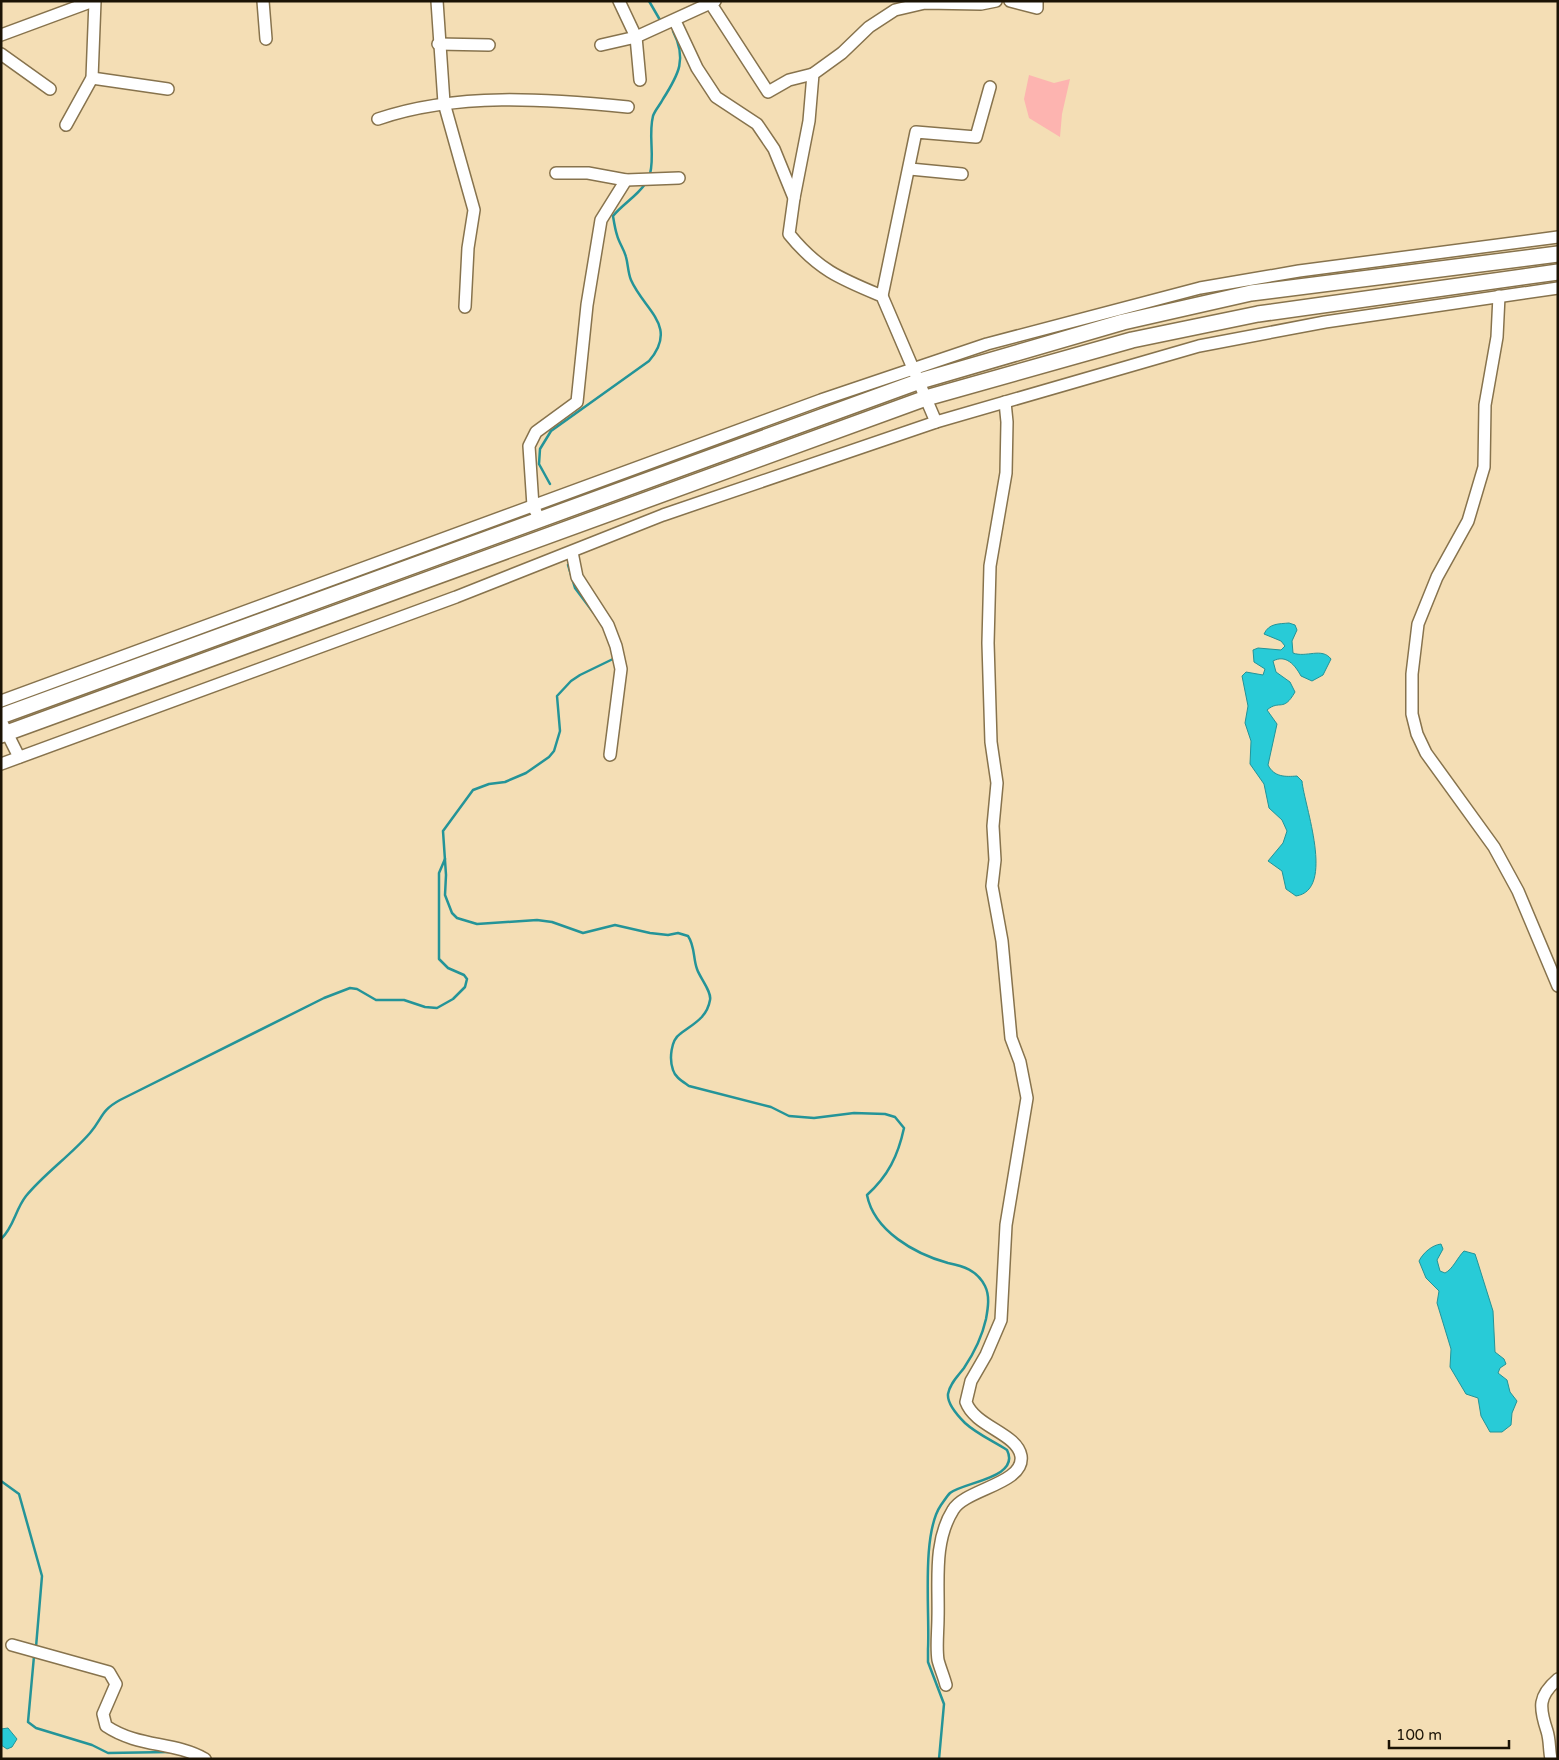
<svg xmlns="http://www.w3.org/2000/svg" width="1559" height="1760" viewBox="0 0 1559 1760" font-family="'Varela Round',sans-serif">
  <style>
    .green { fill: #fdb4b0 }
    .water { fill: #28cbd7; stroke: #249498 }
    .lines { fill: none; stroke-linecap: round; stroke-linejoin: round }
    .stream { stroke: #249498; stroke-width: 2.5 }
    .minor-casing { stroke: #87734d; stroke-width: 14 }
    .major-casing { stroke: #87734d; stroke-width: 18 }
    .minor { stroke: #fff; stroke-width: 11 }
    .major { stroke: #fff; stroke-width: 15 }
  </style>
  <rect width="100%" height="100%" fill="#f4deb5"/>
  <path class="green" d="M1029,75L1054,83L1070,79L1062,114L1060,137L1029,118L1024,99Z"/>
  <g class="water">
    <path d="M1289,623L1295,625L1297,630L1292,641L1293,653C1306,658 1322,647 1331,659L1323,675L1312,681L1301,676C1295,665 1286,654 1273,661L1276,672L1290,682L1295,692C1283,713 1280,699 1267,710L1277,724L1268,765C1274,777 1285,777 1297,776L1302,781C1304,805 1336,890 1296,896L1286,889L1282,871L1268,861L1283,843L1287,831L1282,820L1269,808L1264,784L1250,764L1251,741L1245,723L1248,706L1242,676L1246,672L1263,675L1265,669L1254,662L1253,650L1258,648L1281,650L1285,646L1281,641L1264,634C1269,623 1279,624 1289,623Z"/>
    <path d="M1441,1244L1443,1249L1437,1260L1440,1271L1445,1273C1453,1269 1457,1258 1464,1251L1475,1254L1477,1260L1493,1311L1495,1352L1504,1359L1506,1364L1500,1368L1498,1373L1507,1380L1510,1392L1517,1401L1512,1413L1511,1425L1502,1432H1490L1481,1416L1478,1398L1466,1394L1450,1367L1451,1349L1437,1303L1439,1291L1426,1278L1419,1261C1423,1253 1432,1245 1441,1244Z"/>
    <path d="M8,1728L17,1739L12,1747L7,1749L1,1745V1729Z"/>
  </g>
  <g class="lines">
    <g class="stream">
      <path d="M649,1L660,20"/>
      <path d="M650,174C655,155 648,136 653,116C655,110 660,105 663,99C679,74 687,59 673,31"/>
      <path d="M550,484L539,464L540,449L551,431L649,361C679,326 644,310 631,280C628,273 628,264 626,257C624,249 619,243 617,235C615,229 614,222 613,216C623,204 637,196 645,184"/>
      <path d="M568,565L575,588L593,612"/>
      <path d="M615,658L580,675L571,681L557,696L560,731L554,751L549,757L526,773L505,782L489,784L473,790L443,831L446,875L445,895L452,913L457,918L477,924L537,920L552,922L583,933L615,925L650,933L668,935L678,933L688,936C695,946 693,958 697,969C700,978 712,992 710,1000C707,1018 693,1024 680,1034C671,1040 669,1059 673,1070C675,1077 682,1081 689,1086L771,1107L789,1116L814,1118L854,1113L885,1114L895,1117L904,1128C898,1156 888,1176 867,1195C874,1231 915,1254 948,1263C963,1266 977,1270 985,1286C990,1296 988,1308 986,1319C982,1337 974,1353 964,1368C958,1376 950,1383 948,1394C947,1404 958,1416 965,1423C977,1434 993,1441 1007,1450C1021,1478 964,1482 950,1493C947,1496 944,1501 941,1505C921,1534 930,1613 928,1649V1662L944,1704L939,1759"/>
      <path d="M1,1239C14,1227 15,1210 26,1196C45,1173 70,1156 90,1133C103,1118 100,1111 120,1100L324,998L350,988L357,989L376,1000H404L425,1007L437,1008L453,999L465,987L467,979L464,975L448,968L439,959V873L445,859"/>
      <path d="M1,1481L19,1494L42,1576L36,1647"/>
      <path d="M34,1656L28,1722L36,1728L92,1745L108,1753L169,1752"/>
    </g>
    <defs>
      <g id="minor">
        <path d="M263,1L266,39"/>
        <path d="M437,1L444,103L474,210L468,248L465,307"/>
        <path d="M619,1L636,37L640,80"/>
        <path d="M1010,1L1037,8V1"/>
        <path d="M711,4L768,92L789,80L813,74"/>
        <path d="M675,21L697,68L716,97L757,124L774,149L794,198L789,234C818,270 841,279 882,296L936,422"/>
        <path d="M1,35L93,1"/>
        <path d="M438,44L489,45"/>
        <path d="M601,45L636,37L715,1"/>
        <path d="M1,54L50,89"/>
        <path d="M92,78L168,89"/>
        <path d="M378,119C457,92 546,99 628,107"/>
        <path d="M66,125L92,78L95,1"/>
        <path d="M910,169L962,174"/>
        <path d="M556,173H588L626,180L679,178"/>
        <path d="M794,198L809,121L813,74L842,53L869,27L895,10L925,3L981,4L996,1"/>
        <path d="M882,296L916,132L976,137L990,87"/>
        <path d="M1499,296L1497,337L1485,405L1484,467L1468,521L1437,577L1418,624L1412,674V714L1417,734L1426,753L1494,847L1518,891L1558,986"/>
        <path d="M536,512L533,506L529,446L536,432L577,402L587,305L601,220L626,180"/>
        <path d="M572,552L577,577L608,625L616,646L621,669L610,755"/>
        <path d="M1,701L821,400L987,344L1200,288L1299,271L1558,237"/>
        <path d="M1,721L19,757"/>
        <path d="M1,764L456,597L663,515L936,422L1199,346L1325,322L1558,288"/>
        <path d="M12,1645L109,1672L116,1684L103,1714L106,1726C139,1748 173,1741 205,1759"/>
        <path d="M946,1685C944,1677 940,1668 938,1660C936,1647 938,1631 938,1618C939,1582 933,1542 953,1510C965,1489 1025,1484 1021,1456C1017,1433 975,1427 966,1402L971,1381L986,1355L1001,1320L1006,1225L1027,1098L1020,1062L1011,1038L1002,941L992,886L995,860L993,826L997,783L991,742L988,643L990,566L1006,473L1007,422L1005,402"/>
        <path d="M1551,1759C1549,1750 1550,1740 1547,1731C1539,1707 1538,1696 1558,1679"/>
      </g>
      <g id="major">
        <path d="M1,716L920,381L1123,322L1251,293L1558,254"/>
        <path d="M1,735L926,398L1132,340L1258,314L1558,272"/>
      </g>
    </defs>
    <use href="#minor" class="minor-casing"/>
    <use href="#major" class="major-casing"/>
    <use href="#minor" class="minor"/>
    <use href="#major" class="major"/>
  </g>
  <rect width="1559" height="1760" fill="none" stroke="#1b1305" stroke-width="5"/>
  <path d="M1389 1740v8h120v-8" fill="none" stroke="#1b1305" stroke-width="2.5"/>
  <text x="1396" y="1740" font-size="15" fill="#1b1305" stroke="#f4deb5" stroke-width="4" paint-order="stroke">100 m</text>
</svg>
